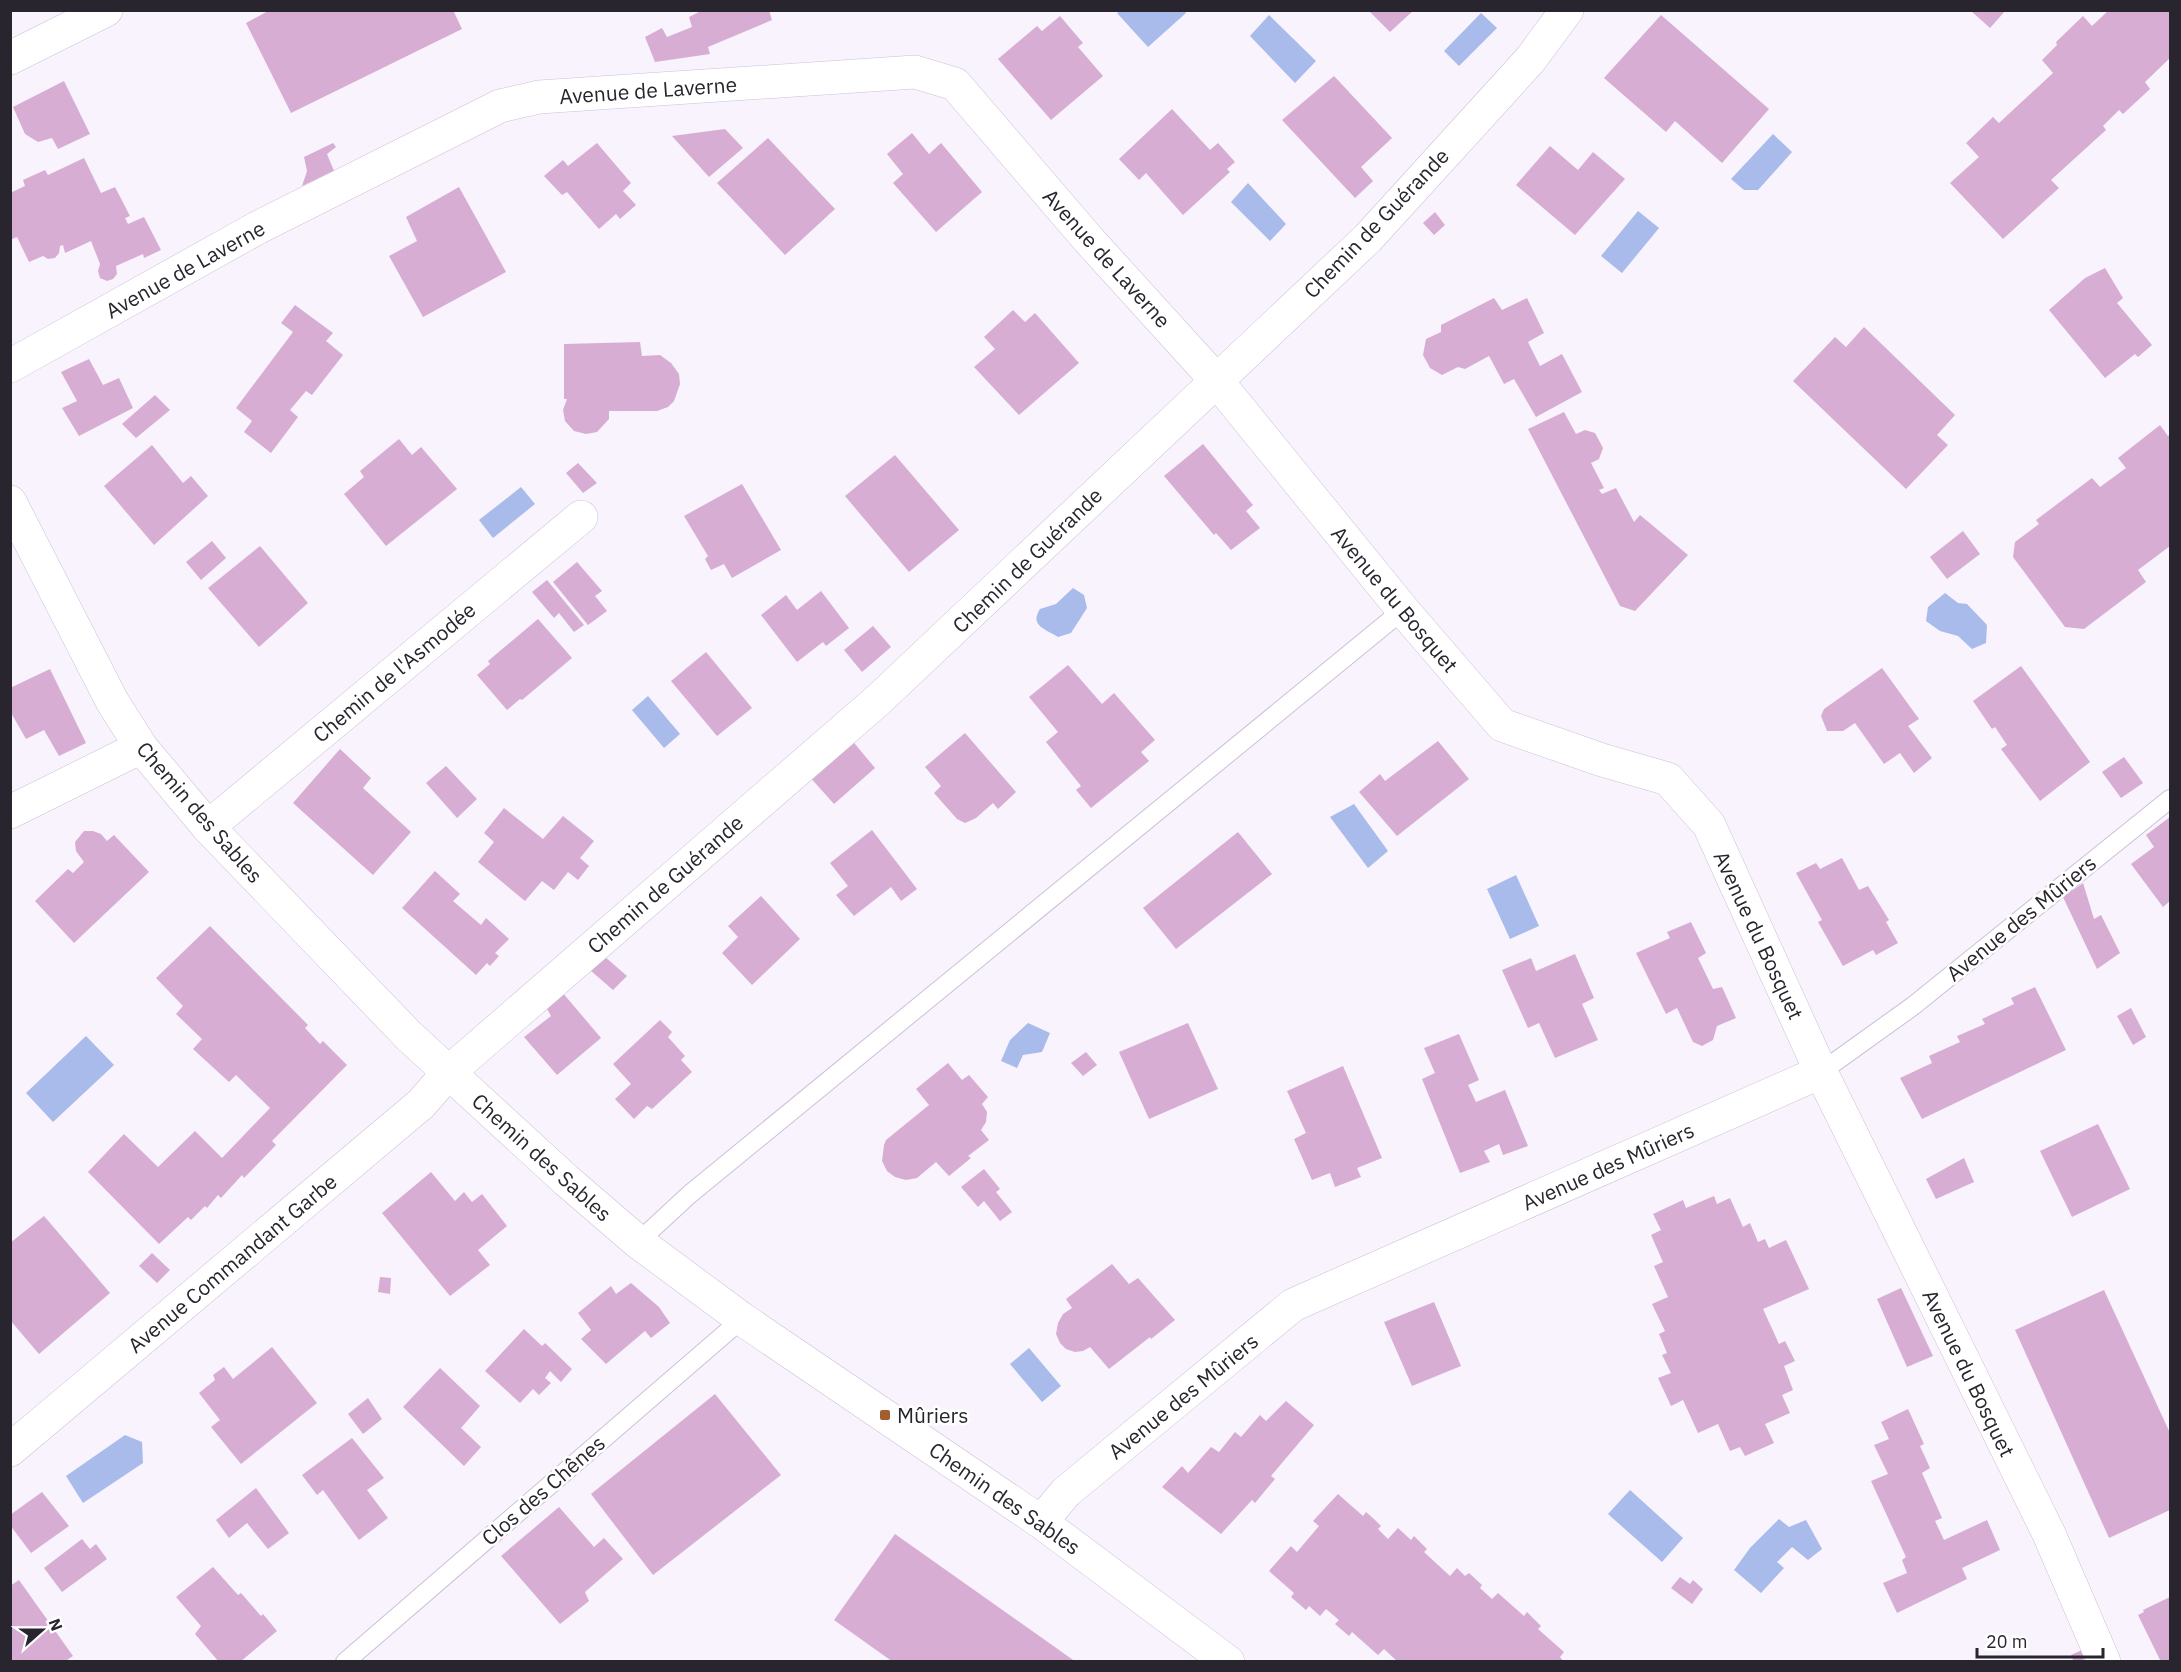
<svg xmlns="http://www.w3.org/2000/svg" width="2181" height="1672" viewBox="0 0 2181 1672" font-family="'IBM Plex Sans',sans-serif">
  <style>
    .water { fill: #a8bbeb }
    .building { fill: #d8add3 }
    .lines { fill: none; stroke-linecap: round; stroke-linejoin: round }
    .lane-casing { stroke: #ccc0d8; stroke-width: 20 }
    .street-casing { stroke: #ccc0d8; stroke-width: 34 }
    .secondary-casing { stroke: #ccc0d8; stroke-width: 34 }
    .lane { stroke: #fff; stroke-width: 18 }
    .street { stroke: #fff; stroke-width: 33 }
    .secondary { stroke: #fff; stroke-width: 33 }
    .poi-dot { fill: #a25e30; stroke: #fff; stroke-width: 2 }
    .labels { text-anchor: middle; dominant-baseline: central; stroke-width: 5; stroke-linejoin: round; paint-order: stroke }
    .street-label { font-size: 21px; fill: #29252e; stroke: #fff }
    .poi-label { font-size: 21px; fill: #29252e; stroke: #fff; text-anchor: start }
  </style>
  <rect width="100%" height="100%" fill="#f8f3fc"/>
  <g class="water">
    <path d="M1121,11L1184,10L1186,13L1148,47L1117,13Z"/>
    <path d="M1481,13L1497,28L1459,66L1444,51Z"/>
    <path d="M1269,15L1316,61L1295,83L1250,36Z"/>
    <path d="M1773,134L1792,152L1758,190H1744L1731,179Z"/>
    <path d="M1248,183L1286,224L1270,241L1231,202Z"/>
    <path d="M1638,211L1659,228L1622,273L1601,256Z"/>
    <path d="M521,487L535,504L493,538L479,520Z"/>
    <path d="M1073,588L1084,595L1087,608L1071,633L1058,637C1046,629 1029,626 1040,609L1056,604Z"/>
    <path d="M1945,593L1958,603L1967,604L1987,625L1986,643L1972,649L1958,636L1940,631L1926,621L1928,607Z"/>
    <path d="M648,696L680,734L664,748L632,710Z"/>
    <path d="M1354,804L1388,851L1368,868L1330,817Z"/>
    <path d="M1516,875L1539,926L1510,939L1487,889Z"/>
    <path d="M1028,1023L1050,1033L1042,1052L1023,1055L1017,1068L1001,1061L1010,1040Z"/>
    <path d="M86,1036L114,1065L53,1122L26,1093Z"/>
    <path d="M1029,1348L1061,1386L1042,1402L1010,1364Z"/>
    <path d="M125,1435L142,1442L143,1463L83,1503L66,1476Z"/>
    <path d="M1630,1490L1683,1538L1662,1562L1608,1514Z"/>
    <path d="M1779,1519L1789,1527L1806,1520L1822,1549L1808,1560L1792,1547L1777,1562L1784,1568L1761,1593L1734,1570L1750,1548Z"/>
  </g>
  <g class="building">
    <path d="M270,10H453L462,29L291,113L246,23Z"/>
    <path d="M699,10H769L772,20L708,47L710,54L655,62L645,37L662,28L667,37L692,27L689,17L699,12Z"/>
    <path d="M1368,10H1414L1390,32Z"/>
    <path d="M1970,10H2006L1990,28Z"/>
    <path d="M2109,10H2170V58L2145,82L2150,89L2123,114L2119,110L2103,126L2106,130L2051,180L2059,188L2003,239L1950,183L1979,157L1966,143L1993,117L1999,123L2053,73L2042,60L2057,45L2056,42L2083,16L2092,26Z"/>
    <path d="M1661,15L1769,109L1722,163L1675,121L1666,132L1604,78Z"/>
    <path d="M1060,16L1083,43L1078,47L1103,76L1051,120L998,59L1037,26L1042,31Z"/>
    <path d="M1334,76L1392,138L1361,167L1373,181L1355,198L1282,120Z"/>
    <path d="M64,81L90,134L58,149L52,138L38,142L25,134L13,107Z"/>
    <path d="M1172,109L1210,150L1218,143L1235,162L1227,169L1230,172L1183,215L1146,173L1139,180L1119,159Z"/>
    <path d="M725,129L743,148L709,177L672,136Z"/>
    <path d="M912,133L929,154L941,143L982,192L936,232L893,183L903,174L887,154Z"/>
    <path d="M768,138L835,209L785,255L717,183Z"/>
    <path d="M333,143L336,147L327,154L334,171L302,186L307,171L304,157Z"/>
    <path d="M597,143L631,183L623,191L636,205L620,219L616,214L599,229L567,192L562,195L544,176L563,160L568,166Z"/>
    <path d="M1550,146L1578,170L1593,152L1625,179L1575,235L1516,185Z"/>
    <path d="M84,158L101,193L115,187L130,216L125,218L128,224L144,217L161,250L144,258L143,254L116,266L117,274L113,279L107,281L100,278L98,271L100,264L91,241L65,253L63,245L60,246L59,253L55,258L48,259L43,256L29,262L17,237L10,240V193L25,186L23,180L45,170L48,175Z"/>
    <path d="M459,187L506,272L423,317L389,256L417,241L406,217Z"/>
    <path d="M1435,212L1445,225L1434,235L1423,223Z"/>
    <path d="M2105,268L2123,298L2117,303L2152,345L2138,357L2135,354L2105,378L2049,310L2085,278Z"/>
    <path d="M1494,298L1502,310L1527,298L1544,333L1528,342L1540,366L1562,354L1582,392L1536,417L1514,379L1504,384L1489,356L1465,369L1458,367L1442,375L1430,368L1423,355L1426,339L1441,332V325Z"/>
    <path d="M295,305L333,333L326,341L343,355L312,395L306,391L290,410L298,417L271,453L244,432L252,421L236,408L293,332L281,323Z"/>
    <path d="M1013,310L1025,322L1035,313L1079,363L1019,415L974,367L995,349L984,337Z"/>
    <path d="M1864,327L1955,415L1937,435L1948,445L1906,489L1793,381L1835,337L1846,347Z"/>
    <path d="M640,342L642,356L660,355L671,363L679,374L680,384L674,401L668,407L657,411H609V419L597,432L586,434L574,431L565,421L563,410L567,399H564V344Z"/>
    <path d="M89,359L103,385L119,378L133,408L79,436L62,408L77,401L61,372Z"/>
    <path d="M155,395L170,410L136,438L122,424Z"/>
    <path d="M1564,412L1576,434L1585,430L1595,433L1603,448L1599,459L1591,463L1604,488L1599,490L1602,494L1616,488L1634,522L1640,515L1688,555L1635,611L1620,606L1528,429Z"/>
    <path d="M2160,425L2168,436L2170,434V546L2138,570L2146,582L2084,629L2065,627L2013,557L2015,542L2039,524L2036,520L2092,478L2100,487L2126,468L2118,458Z"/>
    <path d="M399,439L412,455L421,447L457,489L386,546L344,494L364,477L360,471Z"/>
    <path d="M1203,444L1253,505L1246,511L1260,528L1231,550L1216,533L1214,535L1164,476Z"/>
    <path d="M152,445L183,483L191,476L208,496L154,545L104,486Z"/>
    <path d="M895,455L959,530L909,572L845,496Z"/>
    <path d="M578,463L597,483L583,493L566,473Z"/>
    <path d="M742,484L781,550L732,578L724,564L711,570L705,559L708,556L684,516Z"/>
    <path d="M1963,531L1980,554L1947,579L1930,557Z"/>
    <path d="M212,541L226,558L201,580L186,562Z"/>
    <path d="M260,546L308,603L259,647L208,588Z"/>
    <path d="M577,562L602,591L595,596L607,611L588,625L553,582Z"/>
    <path d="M547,580L584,625L574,632L559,613L554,618L532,592Z"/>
    <path d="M821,591L849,628L826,646L823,642L797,662L761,615L786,595L797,610Z"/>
    <path d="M538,619L572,658L522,700L520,699L507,710L477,675L490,664L488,661Z"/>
    <path d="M873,626L891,647L862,672L844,650Z"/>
    <path d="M706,652L752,708L717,736L671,681Z"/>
    <path d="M1068,665L1102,704L1114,693L1155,740L1141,752L1149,761L1091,808L1076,790L1081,786L1046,742L1058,732L1029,697Z"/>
    <path d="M2021,666L2090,762L2040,801L2001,749L2007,745L1995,727L1992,729L1973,701Z"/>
    <path d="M1882,668L1919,719L1908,726L1932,758L1914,773L1900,753L1884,764L1855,723L1843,731H1827L1821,716L1824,709Z"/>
    <path d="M50,669L86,743L59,756L44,730L26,739L10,711V688Z"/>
    <path d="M965,733L1016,792L998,809L993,803L976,818L965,823L957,819L934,793L941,786L925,767Z"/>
    <path d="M850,738L875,768L834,804L808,775Z"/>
    <path d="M1438,741L1469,779L1397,836L1359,792L1380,774L1385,781Z"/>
    <path d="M340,749L371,778L363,788L411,832L373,875L293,803Z"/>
    <path d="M2124,757L2143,783L2121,798L2102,772Z"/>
    <path d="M446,766L477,799L457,818L426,783Z"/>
    <path d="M504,808L543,839L563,816L594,841L580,858L589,866L578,880L568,872L554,890L542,881L525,901L478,862L494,842L484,833Z"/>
    <path d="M2170,817V901L2163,907L2131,864L2154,847L2146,835Z"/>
    <path d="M872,830L917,889L901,901L891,887L854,916L836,895L848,886L830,863Z"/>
    <path d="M84,831H93L101,834L107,841L114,835L149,872L74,943L35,901L68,869L73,873L84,862L76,851L75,842Z"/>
    <path d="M1238,832L1272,874L1176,949L1143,908Z"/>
    <path d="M1842,858L1859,890L1868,886L1889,920L1886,922L1898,943L1876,955L1873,950L1843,966L1818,922L1822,920L1796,873L1816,863L1820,869Z"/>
    <path d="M435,871L460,894L453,901L481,925L486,918L509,939L495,953L499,956L490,966L487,963L476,975L402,908Z"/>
    <path d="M2083,883L2094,919L2101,915L2120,953L2097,969L2063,897Z"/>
    <path d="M761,896L800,939L752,985L722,953L738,937L728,926Z"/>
    <path d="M1691,922L1706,953L1698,958L1713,989L1722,987L1736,1018L1717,1026L1713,1040L1702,1046L1693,1042L1677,1008L1666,1014L1636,953L1670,938L1667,932Z"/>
    <path d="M210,926L308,1025L305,1028L320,1044L323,1041L347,1065L272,1141L276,1145L244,1178L242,1175L221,1198L218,1195L207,1208L205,1206L191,1220L188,1217L159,1244L88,1172L124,1134L158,1167L195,1131L222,1158L270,1108L236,1075L229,1082L193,1049L202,1039L176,1014L183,1006L156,978Z"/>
    <path d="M1575,954L1594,998L1582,1004L1598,1040L1555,1058L1539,1023L1528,1028L1502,970L1531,958L1536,971Z"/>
    <path d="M604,956L627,976L613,990L590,970Z"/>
    <path d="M2035,987L2066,1050L1922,1119L1900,1078L1932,1063L1929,1056L1960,1042L1957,1036L1985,1024L1982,1019L2014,1004L2011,998Z"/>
    <path d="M562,992L601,1038L557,1075L524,1037L551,1016L546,1007Z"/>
    <path d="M2131,1008L2146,1037L2133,1045L2117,1016Z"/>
    <path d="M660,1020L672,1032L668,1037L685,1056L681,1060L692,1072L652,1109L647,1106L634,1119L615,1099L631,1084L613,1064Z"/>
    <path d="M1188,1023L1218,1089L1149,1119L1119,1052Z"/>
    <path d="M1459,1034L1479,1080L1468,1085L1476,1102L1505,1090L1528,1146L1503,1155L1499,1144L1484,1151L1490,1162L1460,1173L1422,1079L1435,1073L1424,1048Z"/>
    <path d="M1086,1052L1097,1065L1083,1076L1071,1063Z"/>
    <path d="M948,1063L962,1080L969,1075L988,1097L982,1104L987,1112L986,1122L981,1130L989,1140L968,1156L971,1158L949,1176L936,1162L917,1178L906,1180L895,1177L887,1171L882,1161L884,1145L886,1140L929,1105L916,1089Z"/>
    <path d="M1343,1066L1382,1158L1357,1168L1361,1177L1335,1187L1330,1173L1312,1180L1294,1139L1306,1133L1287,1091Z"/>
    <path d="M2098,1124L2130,1189L2072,1217L2040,1151Z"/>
    <path d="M1964,1158L1974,1182L1936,1199L1926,1179Z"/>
    <path d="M984,1169L1000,1189L996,1192L1012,1212L1000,1221L984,1201L978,1207L961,1187Z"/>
    <path d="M431,1172L455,1201L464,1192L472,1202L482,1194L507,1226L478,1250L490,1265L450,1296L382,1213Z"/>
    <path d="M1714,1196L1717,1204L1730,1198L1743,1227L1750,1223L1758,1242L1765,1239L1769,1248L1786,1240L1809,1289L1763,1309L1779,1344L1785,1341L1795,1361L1784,1366L1793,1390L1782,1395L1790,1413L1765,1424L1774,1443L1745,1456L1740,1447L1730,1451L1718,1424L1698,1433L1683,1400L1671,1406L1658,1378L1671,1373L1662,1355L1667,1353L1659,1334L1665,1331L1652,1304L1668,1297L1654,1266L1663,1262L1651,1235L1661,1230L1653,1214L1683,1200L1686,1208Z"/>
    <path d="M44,1216L110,1293L39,1354L10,1320V1243Z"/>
    <path d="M152,1253L170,1270L157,1283L139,1266Z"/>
    <path d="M1112,1264L1129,1284L1138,1278L1175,1320L1151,1339L1150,1337L1109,1369L1090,1347L1083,1351L1075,1352L1066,1349L1060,1343L1056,1334L1058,1323L1063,1314L1072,1308L1066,1299Z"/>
    <path d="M380,1277L391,1278L390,1294L378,1292Z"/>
    <path d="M631,1283L659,1307L670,1323L651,1338L645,1331L606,1364L581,1339L591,1330L578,1313L611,1286L616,1294Z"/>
    <path d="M1901,1288L1933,1356L1907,1367L1877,1299Z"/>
    <path d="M2104,1290L2170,1433V1510L2109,1538L2015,1330Z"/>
    <path d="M1434,1302L1461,1366L1412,1386L1384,1322Z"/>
    <path d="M524,1329L542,1346L545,1343L572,1369L561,1382L550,1371L545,1378L551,1383L539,1395L533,1389L520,1403L485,1371Z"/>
    <path d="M272,1347L317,1403L241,1464L211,1427L220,1420L199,1393L215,1380L213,1375L224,1367L233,1379Z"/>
    <path d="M440,1368L480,1406L461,1428L481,1447L464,1466L403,1407Z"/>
    <path d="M715,1394L781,1475L653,1575L591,1494Z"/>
    <path d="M368,1398L382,1419L363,1434L348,1414Z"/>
    <path d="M1286,1401L1314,1425L1271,1476L1275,1479L1255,1503L1252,1500L1221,1534L1162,1487L1182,1466L1188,1473L1211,1447L1219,1452L1235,1432L1241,1437L1260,1415L1266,1421Z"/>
    <path d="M1908,1409L1924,1444L1920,1446L1930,1468L1922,1473L1942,1518L1935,1521L1944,1540L1987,1520L2000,1550L1962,1568L1967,1579L1897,1613L1883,1583L1907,1573L1902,1560L1906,1557L1871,1481L1888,1474L1874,1445L1889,1439L1881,1422Z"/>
    <path d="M352,1438L384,1478L367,1490L388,1518L359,1540L323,1490L317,1495L302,1475Z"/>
    <path d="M256,1488L289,1533L268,1549L247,1523L229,1538L216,1520Z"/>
    <path d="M42,1492L69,1526L31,1553L10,1525V1515Z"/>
    <path d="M1338,1494L1363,1516L1366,1512L1374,1519L1381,1526L1378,1529L1388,1539L1398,1528L1411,1540L1414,1536L1427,1549L1424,1552L1450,1576L1457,1568L1465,1576L1469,1573L1482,1585L1480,1588L1492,1599L1498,1593L1524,1616L1527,1612L1541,1626L1538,1629L1564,1652L1560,1657L1564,1662H1398L1384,1649L1378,1655L1352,1632L1349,1636L1335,1624L1339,1620L1326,1609L1320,1616L1309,1606L1306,1610L1291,1597L1294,1593L1269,1571L1291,1546L1297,1552L1319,1526L1313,1521Z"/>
    <path d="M559,1507L594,1547L604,1538L623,1559L585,1592L589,1601L560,1624L501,1556Z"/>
    <path d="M895,1534L1076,1662H893L834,1620Z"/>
    <path d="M82,1539L90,1549L96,1544L107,1559L62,1592L44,1568Z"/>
    <path d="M213,1567L238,1595L241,1593L261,1616L263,1614L277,1631L240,1662H219L195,1634L201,1626L176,1597Z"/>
    <path d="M1680,1577L1690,1584L1693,1580L1703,1589L1692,1604L1671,1588Z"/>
    <path d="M19,1580L73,1656L64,1662H10V1586Z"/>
    <path d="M2170,1597V1662H2161L2138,1615L2144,1612L2143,1610Z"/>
    <path d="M2082,1650L2085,1659L2074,1662L2071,1655Z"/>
  </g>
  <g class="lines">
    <defs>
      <g id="lane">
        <path d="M1821,1072L1913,1006L2170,799"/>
        <path d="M638,1242L690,1194L1403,610"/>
        <path d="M345,1662L742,1319"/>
      </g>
      <g id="street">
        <path d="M10,58L106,10"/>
        <path d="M10,366L257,228L500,106L539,97L915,72L955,84L1088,239L1216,380L1403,610L1502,725L1602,760L1668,779L1709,825L1821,1072L2049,1534L2104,1662"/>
        <path d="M10,812L141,747"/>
        <path d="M208,827L581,517"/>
        <path d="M10,1450L421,1104L449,1072L877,701L1368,238L1530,60L1567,10"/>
        <path d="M1041,1522L1066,1492L1293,1305L1821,1072"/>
      </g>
      <path id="secondary" d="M10,502L112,701L141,747L208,827L409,1036L566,1180L638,1242L742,1319L1041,1522L1228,1662"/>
    </defs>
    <use href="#lane" class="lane-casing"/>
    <use href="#street" class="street-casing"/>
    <use href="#secondary" class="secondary-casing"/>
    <use href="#lane" class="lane"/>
    <use href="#street" class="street"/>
    <use href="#secondary" class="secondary"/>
  </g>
  <rect class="poi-dot" x="879" y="1409" width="12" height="12" rx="3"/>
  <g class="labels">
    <g class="street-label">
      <text transform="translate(648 90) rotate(-4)">Avenue de Laverne</text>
      <text transform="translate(1376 223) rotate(-46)">Chemin de Guérande</text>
      <text transform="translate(1107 258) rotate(48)">Avenue de Laverne</text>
      <text transform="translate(185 269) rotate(-29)">Avenue de Laverne</text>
      <text transform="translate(1027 560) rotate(-44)">Chemin de Guérande</text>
      <text transform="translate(1395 599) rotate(50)">Avenue du Bosquet</text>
      <text transform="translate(394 672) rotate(-40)">Chemin de l'Asmodée</text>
      <text transform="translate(200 812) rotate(49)">Chemin des Sables</text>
      <text transform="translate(665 884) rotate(-41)">Chemin de Guérande</text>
      <text transform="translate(2021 918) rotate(-39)">Avenue des Mûriers</text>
      <text transform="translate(1759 935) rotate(65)">Avenue du Bosquet</text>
      <text transform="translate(542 1157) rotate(42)">Chemin des Sables</text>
      <text transform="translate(1608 1166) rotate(-24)">Avenue des Mûriers</text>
      <text transform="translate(232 1263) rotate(-40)">Avenue Commandant Garbe</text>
      <text transform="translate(1969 1373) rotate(64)">Avenue du Bosquet</text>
      <text transform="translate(1183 1396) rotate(-39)">Avenue des Mûriers</text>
      <text transform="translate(543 1490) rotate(-41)">Clos des Chênes</text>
      <text transform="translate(1005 1498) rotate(35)">Chemin des Sables</text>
    </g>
    <g class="poi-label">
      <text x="897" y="1415">Mûriers</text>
    </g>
  </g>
  <rect width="2181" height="1672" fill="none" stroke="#29252e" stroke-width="24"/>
  <g transform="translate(42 1630) rotate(69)" stroke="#ffffff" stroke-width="4.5" paint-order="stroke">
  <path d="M0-4.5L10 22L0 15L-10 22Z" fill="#29252e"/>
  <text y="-9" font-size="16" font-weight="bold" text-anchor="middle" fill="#29252e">N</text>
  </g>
  <path d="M1977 1648v9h126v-9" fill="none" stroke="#29252e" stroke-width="3"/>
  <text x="1986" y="1648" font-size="18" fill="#29252e" stroke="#ffffff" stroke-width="4.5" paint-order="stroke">20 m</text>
</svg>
